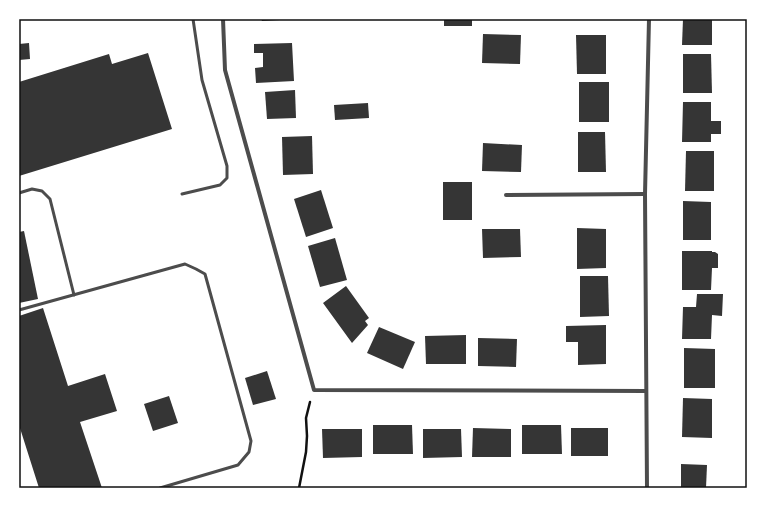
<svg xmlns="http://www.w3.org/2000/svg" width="766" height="507" viewBox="0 0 766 507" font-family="'Titillium Web',sans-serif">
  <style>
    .building { fill: #353535 }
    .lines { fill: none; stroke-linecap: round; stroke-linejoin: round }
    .path { stroke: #111; stroke-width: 2.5 }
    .service { stroke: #4c4c4c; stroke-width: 3 }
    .minor { stroke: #4c4c4c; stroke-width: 4 }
    .neatline { fill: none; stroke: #111; stroke-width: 1.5 }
  </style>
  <rect width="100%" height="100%" fill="#fff"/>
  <g class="building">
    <path d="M261,19H280V20L262,21Z"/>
    <rect x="444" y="19" width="28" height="7"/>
    <path d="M683,19H712V45H682Z"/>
    <path d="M483,34L521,35L520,64L482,63Z"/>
    <path d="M576,35H606V74H577Z"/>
    <path d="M29,43L30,59L19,60V44Z"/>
    <path d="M292,43L294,81L256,83L255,68L263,67V53H254V44Z"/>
    <path d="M148,53L172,129L19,176V82L109,54L112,64Z"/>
    <path d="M683,54H711L712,93H683Z"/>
    <rect x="579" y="82" width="30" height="40"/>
    <path d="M295,90L296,118L267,119L265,92Z"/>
    <path d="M683,102H711V121H721V134H711V142H682Z"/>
    <path d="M368,103L369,118L335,120L334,105Z"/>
    <path d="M578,132H605L606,172H578Z"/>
    <path d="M312,136L313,174L283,175L282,137Z"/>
    <path d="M483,143L522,145L521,172L482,171Z"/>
    <path d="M686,151H714V191H685Z"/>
    <rect x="443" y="182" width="29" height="38"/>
    <path d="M321,190L333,228L306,237L294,199Z"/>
    <path d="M683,201L711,202V240H683Z"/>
    <path d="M577,228L606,229V268L577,269Z"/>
    <path d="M482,229H520L521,257L483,258Z"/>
    <path d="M24,231L38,299L19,303V232Z"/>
    <path d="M335,238L347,280L320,287L308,246Z"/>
    <path d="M682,251H712V252H715L718,254V268H712L711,290H682Z"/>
    <path d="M580,276H608L609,316L580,317Z"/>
    <path d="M346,286L369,318L365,321L368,325L352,343L323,303Z"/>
    <path d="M697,294H723L722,316L712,315L711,339H682L683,307H696Z"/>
    <path d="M43,308L68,386L105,374L117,411L80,422L102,488H39L19,425V316Z"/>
    <path d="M606,325V364L578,365V342H566V326Z"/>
    <path d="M379,327L415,342L403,369L367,353Z"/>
    <path d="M466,335V364H426L425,336Z"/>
    <path d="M478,338L517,339L516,367L478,366Z"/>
    <path d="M684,348L715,349V388H684Z"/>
    <path d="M267,371L276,399L253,405L245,378Z"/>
    <path d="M169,396L178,423L153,431L144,404Z"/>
    <path d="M683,398L712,399V438L682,437Z"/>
    <path d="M373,425H412L413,454H373Z"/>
    <path d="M522,425H561L562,454H522Z"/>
    <path d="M473,428L511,429V457H472Z"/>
    <rect x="571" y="428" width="37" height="28"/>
    <path d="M322,429H362V457L323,458Z"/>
    <path d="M423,429H461L462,457L423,458Z"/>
    <path d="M681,464L707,465L706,488H681Z"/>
  </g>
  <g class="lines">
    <path class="path" d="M299,488L306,452L307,436L306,418L310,402"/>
    <g class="service">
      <path d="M19,193L32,189L42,191L50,199L74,295"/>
      <path d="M182,194L220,185L227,178V166L202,80L193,19"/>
      <path d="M19,310L185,264L196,269L205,274L251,441L249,452L238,465L160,488"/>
    </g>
    <g class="minor">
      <path d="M223,19L225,70L314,390L646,391"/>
      <path d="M506,195L645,194"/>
      <path d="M647,488L645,194L649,19"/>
    </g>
  </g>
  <rect width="766" height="507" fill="none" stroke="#ffffff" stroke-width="40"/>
  <rect x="20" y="20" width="726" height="467" class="neatline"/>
</svg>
